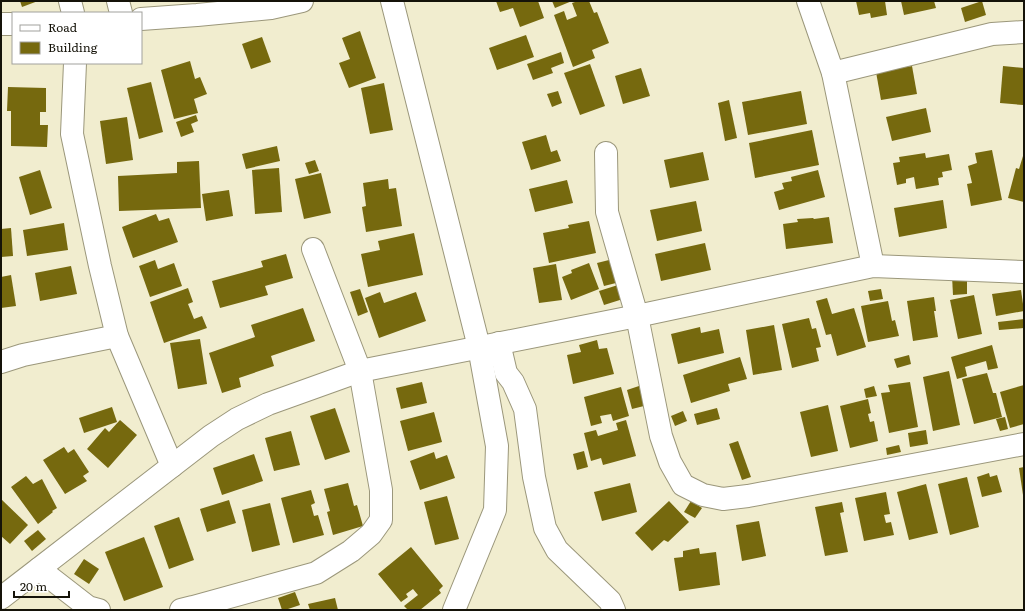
<svg xmlns="http://www.w3.org/2000/svg" width="1025" height="611" viewBox="0 0 1025 611" font-family="Literata,serif">
  <style>
    .building { fill: #76690e }
    .lines { fill: none; stroke-linecap: round; stroke-linejoin: round }
    .minor-casing { stroke: #9b977b; stroke-width: 24 }
    .minor { stroke: #fff; stroke-width: 22 }
  </style>
  <rect width="100%" height="100%" fill="#f1edcf"/>
  <g class="building">
    <path d="M20,1H38L22,7Z"/>
    <path d="M496,1H538L544,18L520,27L513,8L500,12Z"/>
    <path d="M552,1H572L555,8Z"/>
    <path d="M578,1H589L594,13L597,12L609,43L592,50L595,58L573,67L554,15L564,11L567,20L577,16L572,3Z"/>
    <path d="M856,1H885L887,15L871,18L870,13L859,15Z"/>
    <path d="M901,1H934L936,8L904,15Z"/>
    <path d="M982,1L986,15L965,22L961,8Z"/>
    <path d="M360,31L376,78L349,88L339,63L350,59L342,38Z"/>
    <path d="M526,35L534,57L497,70L489,48Z"/>
    <path d="M262,37L271,62L251,69L242,44Z"/>
    <path d="M561,52L564,63L551,68L553,73L533,80L527,64Z"/>
    <path d="M190,61L195,79L200,77L207,94L194,99L198,113L174,119L161,70Z"/>
    <path d="M590,64L605,106L580,115L564,73Z"/>
    <path d="M912,66L917,94L881,100L876,72Z"/>
    <path d="M1003,66L1024,68L1023,105L1000,103Z"/>
    <path d="M641,68L650,96L623,104L615,76Z"/>
    <path d="M151,82L163,132L139,139L127,88Z"/>
    <path d="M384,83L393,130L370,134L361,88Z"/>
    <path d="M8,87L46,88V112H40V125H48L47,147L11,146V111H7Z"/>
    <path d="M558,91L562,103L552,107L547,94Z"/>
    <path d="M801,91L807,124L748,135L742,102Z"/>
    <path d="M729,100L737,138L725,141L718,103Z"/>
    <path d="M926,108L931,132L892,141L886,117Z"/>
    <path d="M196,115L198,121L191,124L194,132L181,137L176,122Z"/>
    <path d="M127,117L133,160L106,164L100,121Z"/>
    <path d="M812,130L819,165L755,178L749,143Z"/>
    <path d="M546,135L551,152L557,150L561,161L531,170L522,142Z"/>
    <path d="M277,146L280,161L246,169L242,154Z"/>
    <path d="M992,150L1002,200L971,206L967,184L972,183L968,166L977,163L975,153Z"/>
    <path d="M703,152L709,180L670,188L664,160Z"/>
    <path d="M925,153L926,158L949,154L952,170L942,172L943,177L938,178L939,185L916,189L914,177L906,179V183L897,185L893,163L900,162L899,157Z"/>
    <path d="M1023,156H1024V202L1008,198L1016,168L1019,169Z"/>
    <path d="M315,160L319,171L309,174L305,163Z"/>
    <path d="M199,161L201,208L119,211L118,176L177,173V162Z"/>
    <path d="M279,168L282,212L255,214L252,170Z"/>
    <path d="M40,170L52,208L30,215L19,177Z"/>
    <path d="M818,170L825,197L779,210L774,192L784,189L782,183L792,181L791,177Z"/>
    <path d="M321,173L331,213L304,219L295,179Z"/>
    <path d="M388,179L389,189L396,188L402,226L366,232L362,207L366,206L363,183Z"/>
    <path d="M567,180L573,203L535,212L529,189Z"/>
    <path d="M229,190L233,216L206,221L202,194Z"/>
    <path d="M943,200L947,228L899,237L894,208Z"/>
    <path d="M696,201L702,231L657,241L650,210Z"/>
    <path d="M156,214L159,221L169,218L178,242L133,258L122,227Z"/>
    <path d="M829,217L833,243L786,249L783,224L798,222L797,219L813,218L814,219Z"/>
    <path d="M589,221L596,253L549,263L543,233L569,228L568,225Z"/>
    <path d="M64,223L68,250L27,256L23,230Z"/>
    <path d="M11,228L13,256L1,257V229Z"/>
    <path d="M414,233L423,275L368,287L361,254L380,250L378,241Z"/>
    <path d="M705,243L711,270L661,281L655,254Z"/>
    <path d="M286,254L293,278L265,286L268,295L220,308L212,281L263,267L261,261Z"/>
    <path d="M613,259L620,282L604,286L597,263Z"/>
    <path d="M155,260L158,269L174,263L182,286L150,297L139,266Z"/>
    <path d="M589,263L599,289L571,300L562,277L572,273L571,270Z"/>
    <path d="M556,264L562,300L539,303L533,268Z"/>
    <path d="M71,266L77,294L40,301L35,273Z"/>
    <path d="M11,275L16,306L1,308V277Z"/>
    <path d="M967,275V294L953,295L952,276Z"/>
    <path d="M618,285L623,299L604,305L599,291Z"/>
    <path d="M188,288L193,302L188,304L194,319L202,316L207,328L164,343L150,302Z"/>
    <path d="M360,289L368,312L358,316L350,292Z"/>
    <path d="M881,289L883,299L870,301L868,291Z"/>
    <path d="M1021,290L1024,311L996,316L992,294Z"/>
    <path d="M380,292L384,303L416,292L426,321L379,338L365,298Z"/>
    <path d="M974,295L982,334L958,339L950,300Z"/>
    <path d="M934,297L936,311H934L938,337L913,341L907,301Z"/>
    <path d="M827,298L832,314L854,308L866,347L837,356L831,334L826,335L816,301Z"/>
    <path d="M888,301L892,321L895,320L899,336L868,342L861,306Z"/>
    <path d="M303,308L315,341L271,356L274,366L239,378L241,387L222,393L209,353L255,337L251,325Z"/>
    <path d="M809,318L812,329L816,328L821,347L816,348L819,361L792,368L782,324Z"/>
    <path d="M1024,319V328L999,330L998,322Z"/>
    <path d="M774,325L782,370L753,375L746,330Z"/>
    <path d="M700,327L701,333L719,329L724,353L678,364L671,334Z"/>
    <path d="M200,339L207,384L178,389L170,343Z"/>
    <path d="M597,340L599,349L607,348L614,374L573,384L567,355L581,352L579,345Z"/>
    <path d="M992,345L998,368L988,370L986,361L965,367L967,376L957,379L951,357Z"/>
    <path d="M909,355L911,364L897,368L894,359Z"/>
    <path d="M740,357L747,379L728,384L730,391L691,403L683,375Z"/>
    <path d="M949,371L960,425L933,431L923,377Z"/>
    <path d="M987,373L993,393H996L1002,417L974,424L962,379Z"/>
    <path d="M422,382L427,403L401,409L396,388Z"/>
    <path d="M910,382L918,427L889,433L881,393L890,392L888,385Z"/>
    <path d="M1024,385V424L1010,428L1000,392Z"/>
    <path d="M639,386L644,406L632,409L627,390Z"/>
    <path d="M874,386L877,396L866,398L864,389Z"/>
    <path d="M621,387L629,416L613,421L611,414L600,416L602,423L591,426L584,397Z"/>
    <path d="M868,399L871,413L868,414L870,422L874,421L878,441L850,448L840,406Z"/>
    <path d="M828,405L838,451L811,457L800,412Z"/>
    <path d="M112,407L117,422L84,433L79,418Z"/>
    <path d="M335,408L350,452L325,460L310,416Z"/>
    <path d="M717,408L720,419L697,425L694,414Z"/>
    <path d="M683,411L687,421L675,426L671,416Z"/>
    <path d="M434,412L442,442L408,451L400,421Z"/>
    <path d="M1005,417L1008,429L1000,431L996,419Z"/>
    <path d="M120,420L137,435L108,468L87,449L105,428L109,432Z"/>
    <path d="M626,420L636,456L603,465L601,458L591,461L584,433L596,430L598,436L618,430L616,423Z"/>
    <path d="M926,430L928,444L910,447L908,433Z"/>
    <path d="M291,431L300,465L274,471L265,438Z"/>
    <path d="M738,441L751,477L742,480L729,444Z"/>
    <path d="M899,445L901,452L887,455L886,448Z"/>
    <path d="M64,447L68,453L74,449L89,472L83,476L87,481L65,494L43,460Z"/>
    <path d="M584,451L588,467L577,470L573,454Z"/>
    <path d="M434,452L436,459L447,455L455,478L420,490L410,461Z"/>
    <path d="M254,454L263,481L222,495L213,468Z"/>
    <path d="M1024,467V495H1023L1019,468Z"/>
    <path d="M989,473L990,477L997,475L1002,492L982,497L977,477Z"/>
    <path d="M26,476L33,484L42,479L57,508L52,511L53,512L38,524L11,487Z"/>
    <path d="M967,477L979,527L950,535L938,484Z"/>
    <path d="M348,483L354,506L357,505L363,526L333,535L327,512L330,511L324,489Z"/>
    <path d="M630,483L637,512L602,521L594,492Z"/>
    <path d="M926,484L938,533L909,540L897,492Z"/>
    <path d="M311,490L315,503L311,505L314,516L318,515L324,535L293,543L281,498Z"/>
    <path d="M886,492L890,514L884,515L886,523L891,522L894,535L864,541L855,498Z"/>
    <path d="M447,496L459,539L435,545L424,502Z"/>
    <path d="M1,499L28,525L10,544L1,536Z"/>
    <path d="M229,500L236,523L207,532L200,509Z"/>
    <path d="M669,501L689,522L668,542L664,540L652,551L635,533Z"/>
    <path d="M691,501L702,508L695,518L684,512Z"/>
    <path d="M842,502L844,512L840,513L848,552L825,556L815,507Z"/>
    <path d="M270,503L280,545L252,552L242,510Z"/>
    <path d="M179,517L194,560L169,569L154,526Z"/>
    <path d="M759,521L766,556L742,561L736,525Z"/>
    <path d="M38,530L46,539L32,551L24,541Z"/>
    <path d="M144,537L163,587L124,601L105,552Z"/>
    <path d="M411,547L443,586L439,590L441,593L420,610H408L404,606L418,595L413,589L406,594L408,597L401,602L378,574Z"/>
    <path d="M699,548L700,554L716,552L720,585L679,591L674,558L683,557V551Z"/>
    <path d="M84,559L99,569L89,584L74,574Z"/>
    <path d="M295,592L300,605L285,610H282L278,598Z"/>
    <path d="M335,598L338,610H310L308,604Z"/>
  </g>
  <g class="lines">
    <defs>
      <g id="minor">
        <path d="M70,1L73,13"/>
        <path d="M118,1L121,13"/>
        <path d="M392,1L479,347L497,446L495,510L454,610"/>
        <path d="M808,1L833,73L873,266"/>
        <path d="M141,19L197,15L271,8L302,1"/>
        <path d="M1,24H13"/>
        <path d="M75,63L72,134L100,266L117,336L172,466"/>
        <path d="M833,73L992,34L1024,32"/>
        <path d="M606,153L607,212L637,316L661,436L670,462L683,485L703,495L723,499L748,496L1024,444"/>
        <path d="M499,343L506,373L513,382L525,409L534,477L545,528L557,550L610,601L614,610"/>
        <path d="M1,362L23,355L117,336"/>
        <path d="M39,569L88,607L99,610"/>
        <path d="M1,598L211,436L237,419L268,404L360,371L637,316L873,266L1024,272"/>
        <path d="M181,610L193,607L316,573L351,551L371,534L381,520V490L360,371L313,249"/>
      </g>
    </defs>
    <use href="#minor" class="minor-casing"/>
    <use href="#minor" class="minor"/>
  </g>
  <rect width="1025" height="611" fill="none" stroke="#151309" stroke-width="4"/>
  <rect x="12" y="12" width="130" height="52" fill="#ffffff" stroke="#a1a19d"/>
  <rect x="20" y="25" width="20" height="6" fill="#ffffff" stroke="#a1a19d"/>
  <text x="48" y="32" font-size="12" fill="#151309">Road</text>
  <rect x="20" y="42" width="20" height="12" fill="#76690e" stroke="#a1a19d"/>
  <text x="48" y="52" font-size="12" fill="#151309">Building</text>
  <path d="M14 591v6h55v-6" fill="none" stroke="#151309" stroke-width="2"/>
  <text x="20" y="591" font-size="12" fill="#151309" stroke="#ffffff" stroke-width="3" paint-order="stroke">20 m</text>
</svg>
